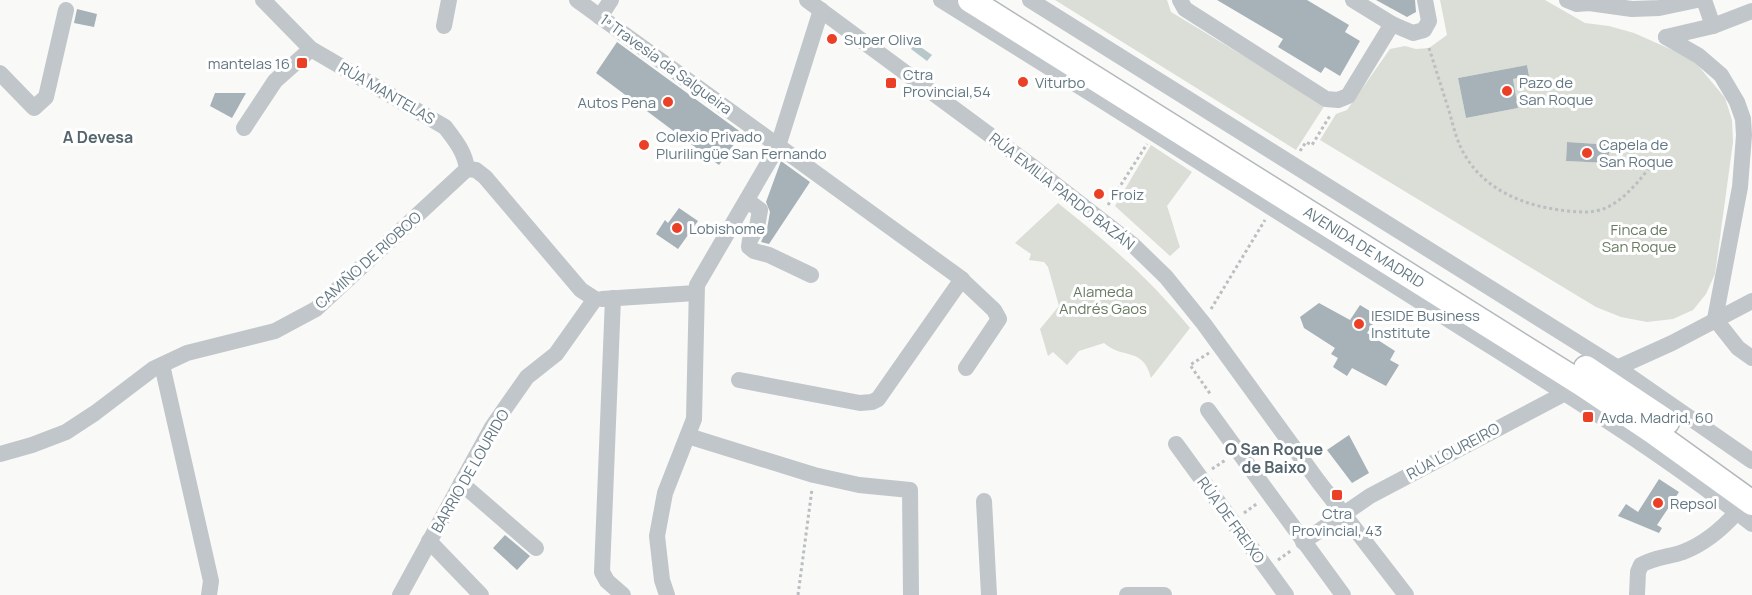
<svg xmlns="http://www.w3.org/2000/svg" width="1752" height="595" viewBox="0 0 1752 595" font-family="Manrope,sans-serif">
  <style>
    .green { fill: #daded6; fill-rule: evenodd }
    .water { fill: #b8c7ca }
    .building { fill: #a6b2b7 }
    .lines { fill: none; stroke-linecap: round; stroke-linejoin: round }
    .highway-casing { stroke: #b3b9bc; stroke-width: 27 }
    .path { stroke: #babfc1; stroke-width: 3; stroke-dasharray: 3 3; stroke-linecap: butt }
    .minor { stroke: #c0c6c9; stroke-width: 16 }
    .highway { stroke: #fff; stroke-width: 24 }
    .poi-dot { fill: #eb4025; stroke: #fff; stroke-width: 2 }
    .labels { text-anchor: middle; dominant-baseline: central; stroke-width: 6; stroke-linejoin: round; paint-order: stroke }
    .poi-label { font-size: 15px; fill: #637883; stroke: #fff; text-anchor: start }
    .street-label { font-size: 15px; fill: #637883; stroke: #fff }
    .park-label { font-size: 15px; fill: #697a62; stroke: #fff }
    .neighbourhood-label { font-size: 16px; font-weight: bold; fill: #55656e; stroke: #fff }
  </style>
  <rect width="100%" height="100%" fill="#f9f9f7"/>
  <g class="green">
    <path d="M1055,0H1167L1171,12L1325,105L1296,150Z"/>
    <path d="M1440,0H1545L1585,23L1609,26L1634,33L1686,56L1696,63L1725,98L1732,120L1733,142L1715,274L1706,294L1693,310L1673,319L1647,322L1621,317L1596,307L1320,140L1336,114L1347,110L1390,49L1405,46L1416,49L1429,48L1447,35ZM1527,65L1529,76L1513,79L1518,108L1466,118L1458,78ZM1599,141L1610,142L1608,163L1566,161L1567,142L1598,144Z"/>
    <path d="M1151,145L1192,172L1167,206C1172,220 1175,233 1180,247L1170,256L1115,206Z"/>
    <path d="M1058,203C1107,242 1151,280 1190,328L1151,378C1143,346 1123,360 1104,343L1079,351L1067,365L1053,352L1048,356L1040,329L1059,306L1048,267L1044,262L1029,260L1031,254L1015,243Z"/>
  </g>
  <path class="water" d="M915,43L932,55L927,61L911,49Z"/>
  <g class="building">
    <path d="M1217,0H1307L1349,25L1345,32L1360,41L1340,76L1325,67L1321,73L1278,47L1283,39Z"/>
    <path d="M1376,0H1415L1416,12L1407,17Z"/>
    <path d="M77,9L97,14L94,27L74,23Z"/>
    <path d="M617,42L742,133L719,165L596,73Z"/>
    <path d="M1527,65L1529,76L1513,79L1518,108L1466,118L1458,78Z"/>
    <path d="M215,93H246L232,118L210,106Z"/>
    <path d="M1599,141L1610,142L1608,163L1566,161L1567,142L1598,144Z"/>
    <path d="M781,161L810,182L769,244L761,242L767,229L770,212L766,202Z"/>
    <path d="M679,208L698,221L678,249L656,234L665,220L668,223Z"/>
    <path d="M1319,303L1350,320L1360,305L1378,316L1367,333L1395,351L1390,360L1399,365L1386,386L1352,368L1347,376L1333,367L1338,358L1331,354L1335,348L1304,328L1300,317Z"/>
    <path d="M1349,435L1369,473L1352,483L1327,450Z"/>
    <path d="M1659,479L1679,492L1657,525L1662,528L1659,533L1618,516L1626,504L1638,512Z"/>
    <path d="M505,535L530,556L517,570L493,548Z"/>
  </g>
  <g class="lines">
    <defs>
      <g id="highway">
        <path d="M970,0L1582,384L1652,431L1752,503"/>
        <path d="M1586,368L1667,422"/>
      </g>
    </defs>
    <use href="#highway" class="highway-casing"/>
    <g class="path">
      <path d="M1429,48C1436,70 1443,92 1450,114C1454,129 1458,145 1466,157C1488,193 1529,207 1568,211C1579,212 1589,213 1600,210C1624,203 1642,177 1657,158"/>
      <path d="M1300,151L1306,142L1312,145L1331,114"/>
      <path d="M1108,205L1147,144"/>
      <path d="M1211,309L1265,220"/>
      <path d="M1209,353L1190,365L1211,395"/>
      <path d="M1212,469L1227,459"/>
      <path d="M1244,513L1258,503"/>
      <path d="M1278,560L1292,550"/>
      <path d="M798,595L812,489"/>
    </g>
    <g class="minor">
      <path d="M263,0L311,49L445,127C455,140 465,152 467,169"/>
      <path d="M577,0L959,277L994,310L999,319L966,368"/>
      <path d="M807,0L1033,167L1132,244L1166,277L1204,324L1318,481L1406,595"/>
      <path d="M941,0C1110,105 1279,211 1446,318C1550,384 1656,448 1752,524"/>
      <path d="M1030,0L1618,368L1752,461"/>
      <path d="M1180,0L1185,9L1326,99L1338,100L1348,96L1392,24"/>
      <path d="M1353,0L1392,24L1413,33L1424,30L1429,21L1425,0"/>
      <path d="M1567,0L1577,4L1589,3L1632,9L1659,8L1697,0"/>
      <path d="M1704,0L1713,26"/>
      <path d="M600,17L611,0"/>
      <path d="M444,26L449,0"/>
      <path d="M1666,37L1699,56L1721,75L1737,102L1743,119L1744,135L1740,187L1715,319"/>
      <path d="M1666,37L1713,26L1752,11"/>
      <path d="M0,73L34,108L46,97L66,10"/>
      <path d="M244,128L275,81L311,49"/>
      <path d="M467,169L476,170L485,177L581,290L595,299"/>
      <path d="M748,201L760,210L757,227L750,240L749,247L754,251L769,255L811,275"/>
      <path d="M613,298L602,572L607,581L623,595"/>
      <path d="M602,299L696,293"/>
      <path d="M1715,319L1738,348L1752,358"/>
      <path d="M162,365L211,581L209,595"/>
      <path d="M1610,371L1672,343L1752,301"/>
      <path d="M739,380L860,403L872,402L878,399L962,279"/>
      <path d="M1208,410L1343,595"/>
      <path d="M688,436L814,475L859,485L910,490L911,595"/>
      <path d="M1176,444L1286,595"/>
      <path d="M0,454L32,445L66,432L95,413L153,369L187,353L275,331L316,309L467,169"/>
      <path d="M461,483L536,548"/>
      <path d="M984,501L989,595"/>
      <path d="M429,541L481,595"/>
      <path d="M1303,542L1370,496L1571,390"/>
      <path d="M400,595L492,427L527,377L556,354L595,299"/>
      <path d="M667,595L662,580L657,536L665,493L694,419L697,285L778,146L821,10"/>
      <path d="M1127,595H1164"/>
      <path d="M1637,595L1638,572L1641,565C1655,557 1669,557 1683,552C1704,544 1722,529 1737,512"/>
    </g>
    <use href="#highway" class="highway"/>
  </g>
  <g class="poi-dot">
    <circle cx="832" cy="39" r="6"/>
    <rect x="296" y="57" width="12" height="12" rx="3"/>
    <circle cx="1023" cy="82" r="6"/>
    <rect x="885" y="77" width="12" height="12" rx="3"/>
    <circle cx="1507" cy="91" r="6"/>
    <circle cx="668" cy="102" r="6"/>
    <circle cx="644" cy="145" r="6"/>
    <circle cx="1587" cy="153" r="6"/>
    <circle cx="1099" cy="194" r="6"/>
    <circle cx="677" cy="228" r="6"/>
    <circle cx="1359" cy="324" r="6"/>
    <rect x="1582" y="411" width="12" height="12" rx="3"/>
    <rect x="1331" y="489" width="12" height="12" rx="3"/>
    <circle cx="1658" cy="503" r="6"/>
  </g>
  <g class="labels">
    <g class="poi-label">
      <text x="844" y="39">Super Oliva</text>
      <text x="290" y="63" text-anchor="end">mantelas 16</text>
      <text x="903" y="74">Ctra<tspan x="903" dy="17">Provincial,54</tspan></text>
      <text x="1035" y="82">Viturbo</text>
      <text x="1519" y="82">Pazo de<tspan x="1519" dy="17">San Roque</tspan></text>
      <text x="656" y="102" text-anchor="end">Autos Pena</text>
      <text x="656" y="136">Colexio Privado<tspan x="656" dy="17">Plurilingüe San Fernando</tspan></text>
      <text x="1599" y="144">Capela de<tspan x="1599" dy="17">San Roque</tspan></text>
      <text x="1111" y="194">Froiz</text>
      <text x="689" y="228">Lobishome</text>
      <text x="1371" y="315">IESIDE Business<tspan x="1371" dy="17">Institute</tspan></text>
      <text x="1600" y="417">Avda. Madrid, 60</text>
      <text x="1670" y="503">Repsol</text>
      <text x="1337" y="513" text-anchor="middle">Ctra<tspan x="1337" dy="17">Provincial, 43</tspan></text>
    </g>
    <g class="street-label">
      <text transform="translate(666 64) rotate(36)">1ª Travesía da Salgueira</text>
      <text transform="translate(387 93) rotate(30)">RÚA MANTELAS</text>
      <text transform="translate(1062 191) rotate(38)">RÚA EMILIA PARDO BAZÁN</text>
      <text transform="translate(1364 247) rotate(32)">AVENIDA DE MADRID</text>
      <text transform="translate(368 260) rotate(-42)">CAMIÑO DE RIOBOO</text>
      <text transform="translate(1453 451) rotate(-28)">RÚA LOUREIRO</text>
      <text transform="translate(470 471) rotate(-60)">BARRIO DE LOURIDO</text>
      <text transform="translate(1231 520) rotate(54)">RÚA DE FREIXO</text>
    </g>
    <g class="park-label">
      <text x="1639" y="229">Finca de<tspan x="1639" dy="17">San Roque</tspan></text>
      <text x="1103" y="291">Alameda<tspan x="1103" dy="17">Andrés Gaos</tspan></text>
    </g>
    <g class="neighbourhood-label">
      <text x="98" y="137">A Devesa</text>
      <text x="1274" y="449">O San Roque<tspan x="1274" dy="18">de Baixo</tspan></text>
    </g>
  </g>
</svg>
